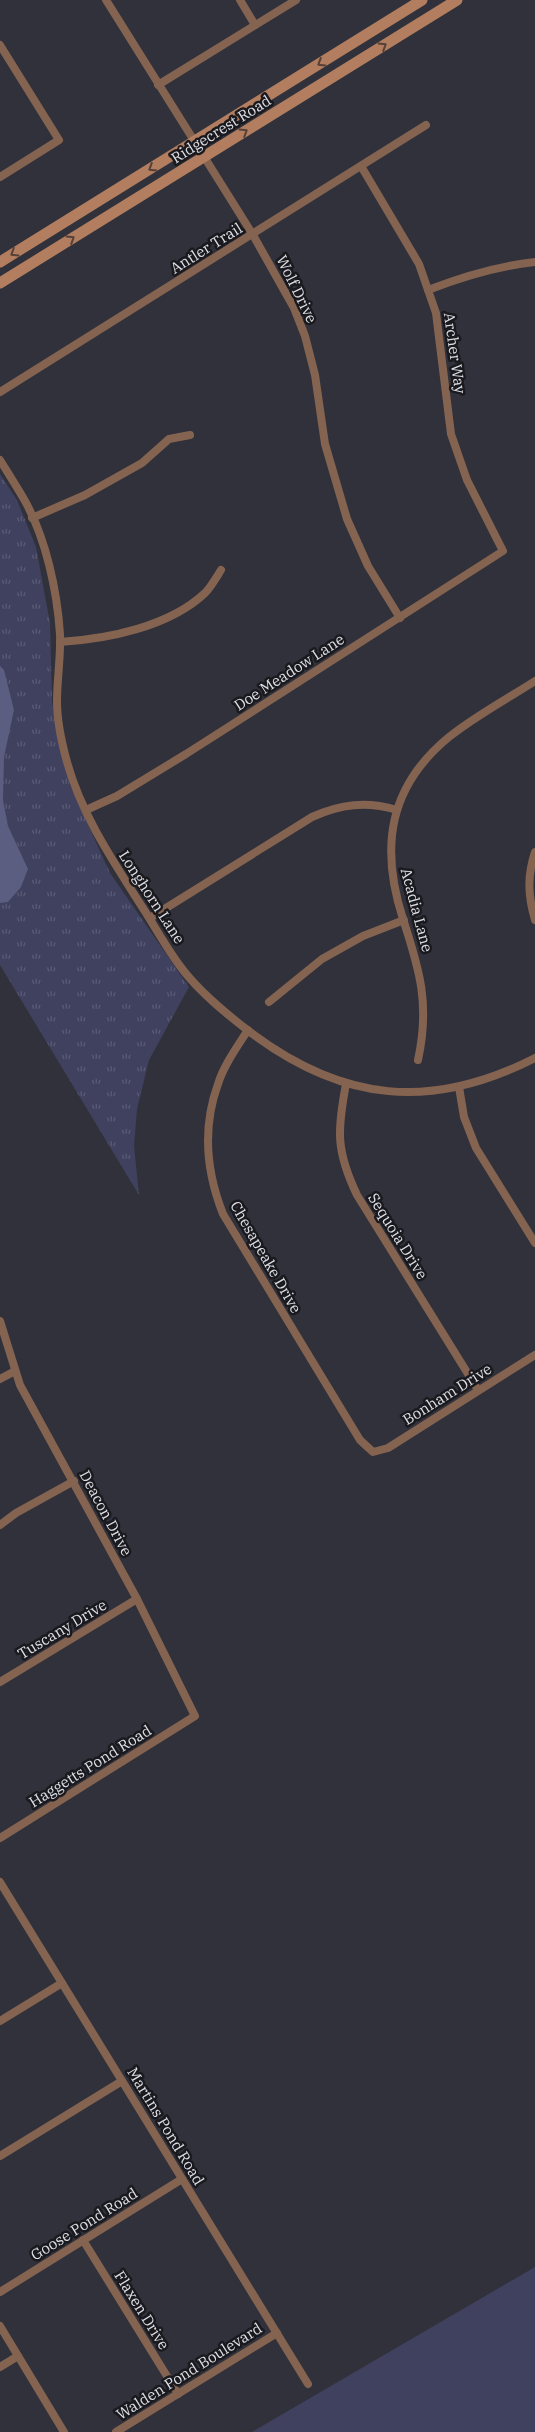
<svg xmlns="http://www.w3.org/2000/svg" width="535" height="2432" viewBox="0 0 535 2432" font-family="'IBM Plex Serif',serif">
  <style>
    .grass { fill: #3f415f }
    .park { fill: url(#park-tufts) }
    .water { fill: #5c5e81 }
    .lines { fill: none; stroke-linecap: round; stroke-linejoin: round }
    .minor { stroke: #846350; stroke-width: 8 }
    .secondary { stroke: #b27e5f; stroke-width: 11 }
    .oneway { stroke: #564138 }
    .labels { text-anchor: middle; dominant-baseline: central; stroke-width: 5; stroke-linejoin: round; paint-order: stroke }
    .street-label { font-size: 15px; fill: #dfe0e7; stroke: #19191e }
  </style>
  <defs>
    <pattern id="park-tufts" width="24" height="20" patternUnits="userSpaceOnUse" patternTransform="scale(1.25)"><rect width="24" height="20" fill="#3f415f"/><path d="M3 7l-1-3M5 7V3M7 7l1-3M15 17l-1-3M17 17v-4M19 17l1-3" fill="none" stroke="#5a5c76"/></pattern>
  </defs>
  <rect width="100%" height="100%" fill="#30313b"/>
  <path class="grass" d="M535,2267V2432H252Z"/>
  <path class="park" d="M0,474L17,500L36,547L50,623L52,702L60,746L70,785L110,873L189,987L149,1060L137,1109L134,1146L139,1195L0,965Z"/>
  <path class="water" d="M0,666L4,670L14,710L4,757L3,800L8,826L28,869L21,887L8,902L0,903Z"/>
  <g class="lines">
    <g class="minor">
      <path d="M106,0L253,235L294,308L305,336L315,375L325,444L347,519L368,566L400,618"/>
      <path d="M240,0L255,25"/>
      <path d="M0,45L59,140L0,177"/>
      <path d="M158,85L296,0"/>
      <path d="M428,290C464,276 497,266 535,262"/>
      <path d="M0,392L426,125"/>
      <path d="M0,460C8,473 17,487 25,501C46,539 57,590 60,634C61,656 57,679 57,701C57,720 62,744 67,762C81,813 111,858 139,902C153,923 165,946 180,966C198,991 225,1013 250,1032C343,1102 431,1111 535,1058"/>
      <path d="M32,518L85,495L142,463L169,439L190,435"/>
      <path d="M60,642C107,639 169,627 205,593C211,587 216,578 221,570"/>
      <path d="M86,810L117,796L186,754L503,551L467,480L451,434L436,313L419,264L361,166"/>
      <path d="M535,852C527,876 528,896 535,920"/>
      <path d="M150,918L312,817C341,804 366,801 397,810"/>
      <path d="M269,1002L322,959L363,936L404,920"/>
      <path d="M248,1030C237,1047 224,1065 218,1084C202,1128 206,1171 223,1214L360,1440L373,1452L388,1448L535,1355"/>
      <path d="M418,1060C430,1005 420,971 403,919C380,848 388,787 449,737C475,716 507,699 535,681"/>
      <path d="M346,1084C337,1131 336,1151 357,1195L478,1390"/>
      <path d="M459,1087L464,1117L476,1148L535,1243"/>
      <path d="M0,1321L20,1385L137,1599L195,1716L0,1838"/>
      <path d="M0,1379L15,1371"/>
      <path d="M0,1525L16,1513L74,1481"/>
      <path d="M0,1682L137,1599"/>
      <path d="M0,1882L308,2384"/>
      <path d="M0,2021L62,1983"/>
      <path d="M0,2156L122,2081"/>
      <path d="M83,2240L178,2394"/>
      <path d="M0,2292L182,2179"/>
      <path d="M0,2326L64,2432"/>
      <path d="M0,2367L18,2356"/>
      <path d="M116,2432L277,2333"/>
    </g>
    <g class="secondary">
      <path d="M0,262L422,0"/>
      <path d="M0,283L457,0"/>
    </g>
  </g>
  <defs><path id="oneway-chevron" d="M-2-3.5L2.5 0L-2 3.5" fill="none" stroke-width="1.6" stroke-linecap="round" stroke-linejoin="round" transform="scale(1.25)"/></defs>
  <g class="oneway">
    <use href="#oneway-chevron" transform="translate(383 46) rotate(-32)"/>
    <use href="#oneway-chevron" transform="translate(321 63) rotate(148)"/>
    <use href="#oneway-chevron" transform="translate(244 132) rotate(-32)"/>
    <use href="#oneway-chevron" transform="translate(152 168) rotate(148)"/>
    <use href="#oneway-chevron" transform="translate(71 239) rotate(-32)"/>
    <use href="#oneway-chevron" transform="translate(14 253) rotate(148)"/>
  </g>
  <g class="labels">
    <g class="street-label">
      <text transform="translate(221 129) rotate(-32)">Ridgecrest Road</text>
      <text transform="translate(206 248) rotate(-32)">Antler Trail</text>
      <text transform="translate(297 289) rotate(64)">Wolf Drive</text>
      <text transform="translate(455 353) rotate(82)">Archer Way</text>
      <text transform="translate(289 672) rotate(-33)">Doe Meadow Lane</text>
      <text transform="translate(152 897) rotate(57)">Longhorn Lane</text>
      <text transform="translate(417 910) rotate(75)">Acadia Lane</text>
      <text transform="translate(398 1236) rotate(58)">Sequoia Drive</text>
      <text transform="translate(266 1257) rotate(60)">Chesapeake Drive</text>
      <text transform="translate(447 1394) rotate(-32)">Bonham Drive</text>
      <text transform="translate(106 1513) rotate(62)">Deacon Drive</text>
      <text transform="translate(62 1629) rotate(-31)">Tuscany Drive</text>
      <text transform="translate(90 1766) rotate(-32)">Haggetts Pond Road</text>
      <text transform="translate(166 2126) rotate(59)">Martins Pond Road</text>
      <text transform="translate(84 2224) rotate(-32)">Goose Pond Road</text>
      <text transform="translate(142 2310) rotate(58)">Flaxen Drive</text>
      <text transform="translate(189 2371) rotate(-32)">Walden Pond Boulevard</text>
    </g>
  </g>
</svg>
